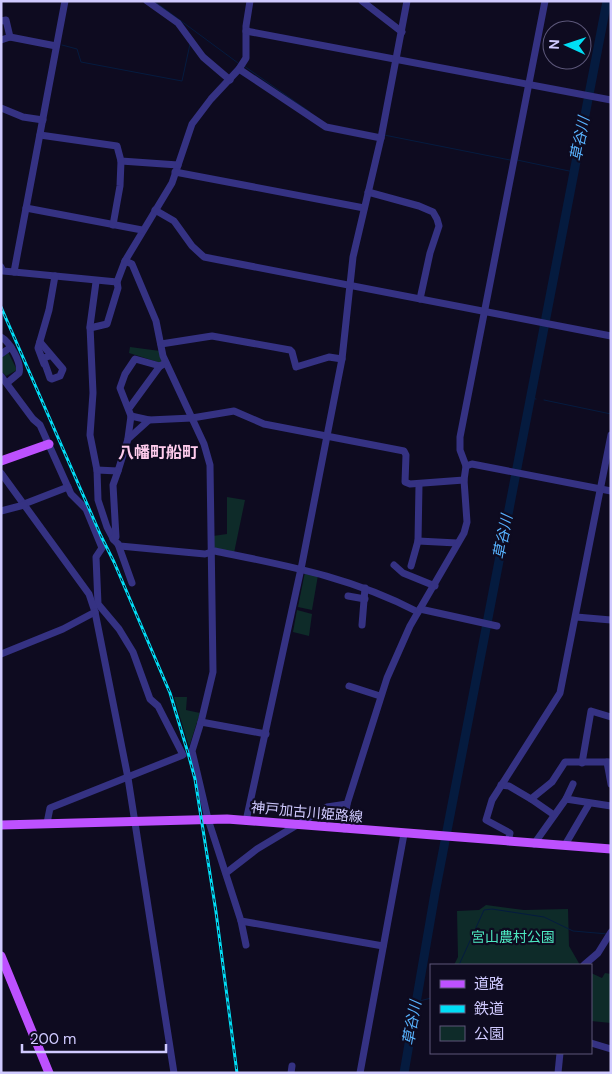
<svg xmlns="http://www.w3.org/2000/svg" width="612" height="1074" viewBox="0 0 612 1074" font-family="'DM Sans','Noto Sans JP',sans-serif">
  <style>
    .green { fill: #0e2b29 }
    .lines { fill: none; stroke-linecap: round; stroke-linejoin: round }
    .stream { stroke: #051b3f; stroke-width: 1 }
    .river { stroke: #051b3f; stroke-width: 9 }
    .minor { stroke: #353283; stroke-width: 7 }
    .major { stroke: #bd51ff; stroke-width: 9 }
    .rail-casing { stroke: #00def5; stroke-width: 3 }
    .rail { stroke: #0e0b20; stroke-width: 1; stroke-dasharray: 4; stroke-linecap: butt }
    .labels { text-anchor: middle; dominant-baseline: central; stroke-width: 4.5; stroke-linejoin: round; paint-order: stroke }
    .street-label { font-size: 14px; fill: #d0caff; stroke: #0e0b20 }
    .park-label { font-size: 14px; fill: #4de8c0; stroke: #0e0b20 }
    .water-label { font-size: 15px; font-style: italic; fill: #58b3ff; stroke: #0e0b20 }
    .quarter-label { font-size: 16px; font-weight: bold; fill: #ffcced; stroke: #0e0b20 }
  </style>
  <rect width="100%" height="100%" fill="#0e0b20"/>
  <g class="green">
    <path d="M130,347L160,351L162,362L161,363L129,353Z"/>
    <path d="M8,352L17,370L6,376L1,371V358Z"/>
    <path d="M227,497L245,500L234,553L213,548V536L227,534Z"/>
    <path d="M305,572L318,575L312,610L298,607Z"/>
    <path d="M297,610L312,614L309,636L293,632Z"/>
    <path d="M174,697H187L186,710L200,713L189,747Z"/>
    <path d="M486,905L524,910L568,909L569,946L580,965H454L458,957L457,911L479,910Z"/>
    <path d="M591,973L602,978L605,973L611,974V1023L591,1021Z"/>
  </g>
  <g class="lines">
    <g class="stream">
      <path d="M154,1L238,63"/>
      <path d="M62,45L77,49L81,62L182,81L190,44"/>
      <path d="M244,66L310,112"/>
      <path d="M384,135L510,160"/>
      <path d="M517,160L574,172"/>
      <path d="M530,398L536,399"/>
      <path d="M544,400L611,414"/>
      <path d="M459,965L484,910L492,909L544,917L573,931L608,934"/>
      <path d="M416,1002L431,998"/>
    </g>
    <path class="river" d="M404,1073L435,893L607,1"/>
    <g class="minor">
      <path d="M147,1L178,23L203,57L230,80"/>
      <path d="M250,1L246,26V58L239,69L211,99L192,124L172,183L125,261L132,264L156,321L163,356L204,444L210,465L213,672L201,722L192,751L208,819L241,921L383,946"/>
      <path d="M362,1L402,32"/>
      <path d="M1,21L6,20L10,37"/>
      <path d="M246,31L611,100"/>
      <path d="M1,40L10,37L56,46"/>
      <path d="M239,69L326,127L381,138"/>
      <path d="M1,108L23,117L43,120"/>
      <path d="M40,135L117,146L121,161L178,165"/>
      <path d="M175,172L364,208"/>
      <path d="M368,192L419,206L433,212L437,219L439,226L430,253L420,299"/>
      <path d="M26,208L142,230"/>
      <path d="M155,210L174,221L192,246L204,257L611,336"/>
      <path d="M113,225L120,186L121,161"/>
      <path d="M1,267L3,271L14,272L117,282"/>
      <path d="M14,272L65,1"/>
      <path d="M96,282L90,326L93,393L90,435L97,470L98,500L107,527L114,540L120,546L205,554L215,551C288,566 351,577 418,612"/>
      <path d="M90,328L107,324L118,288L117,282L125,261"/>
      <path d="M1,337C10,342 22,363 19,373L7,383"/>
      <path d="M40,342L63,369L60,376L52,379L50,378L43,358L50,356"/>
      <path d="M161,344L212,336L290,350L292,352L296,367L329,357L342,359"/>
      <path d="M1,354L11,347"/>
      <path d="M44,364L38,348L49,310L55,276"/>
      <path d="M1,376L33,419L40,425L71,494L86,509L102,548L96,557L98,604L119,629L133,652L150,699L158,706L183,755L50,808L47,823"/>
      <path d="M130,407L160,366"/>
      <path d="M131,416L149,420"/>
      <path d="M128,438L131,416L120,388L125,374L135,359L160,366L166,363"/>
      <path d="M466,466L472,464L611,491"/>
      <path d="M97,470L118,471L128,439L149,420L192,418L234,411L264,424L404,451L406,455L405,482L410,484L464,480"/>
      <path d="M1,473L89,594L95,612L128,778L174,1073"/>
      <path d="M24,504L68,487"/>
      <path d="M1,511L24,505"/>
      <path d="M113,539L116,537L113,485L118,471"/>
      <path d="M418,541L457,543"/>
      <path d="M118,544L132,583"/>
      <path d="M394,565L403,573L435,586"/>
      <path d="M411,566L418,541L419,485"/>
      <path d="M348,596L365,599"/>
      <path d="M420,609L497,626"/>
      <path d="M576,617L611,620"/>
      <path d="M362,625L365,588"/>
      <path d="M1,654L63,629L95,612"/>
      <path d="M349,686L380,696"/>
      <path d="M201,722L266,734"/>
      <path d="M607,762L611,784"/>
      <path d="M582,763L591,711L611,717"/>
      <path d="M501,785L509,786L531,799L552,782L565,762H611"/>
      <path d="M531,799L554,815"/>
      <path d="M566,799L611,806"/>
      <path d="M246,821L302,564L342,359L353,257L381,138L407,1"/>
      <path d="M344,829L347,804"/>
      <path d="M508,842L510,833L486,820L492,800L560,693L611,435"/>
      <path d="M534,844L566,799L573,784"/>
      <path d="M565,845L589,804"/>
      <path d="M226,873L257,849L327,807L347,804L387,678L410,626L464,533L467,522L464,480L466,466L460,450V437L545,1"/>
      <path d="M241,921L246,945"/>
      <path d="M584,965L598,953L611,932"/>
      <path d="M591,1043L611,1049"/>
      <path d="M291,1073L292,1066"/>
      <path d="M360,1073L404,834"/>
      <path d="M558,1073L560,1053"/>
    </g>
    <g class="major">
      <path d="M1,461L49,444"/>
      <path d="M1,825L227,819L611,849"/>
      <path d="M1,956L49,1073"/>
    </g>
    <defs>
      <path id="rail" d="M1,307L101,536L114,562L170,693L188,753L195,779L216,912L237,1073"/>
    </defs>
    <use href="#rail" class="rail-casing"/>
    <use href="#rail" class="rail"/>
  </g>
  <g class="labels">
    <g class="street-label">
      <text transform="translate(307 812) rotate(5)">神戸加古川姫路線</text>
    </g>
    <g class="park-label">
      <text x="513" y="937">宮山農村公園</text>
    </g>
    <g class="water-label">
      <text transform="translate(580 139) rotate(-79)">草谷川</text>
      <text transform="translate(503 537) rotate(-79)">草谷川</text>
      <text transform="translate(412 1023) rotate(-80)">草谷川</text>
    </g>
    <g class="quarter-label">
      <text x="158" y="452">八幡町船町</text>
    </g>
  </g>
  <rect width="612" height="1074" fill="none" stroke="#d0caff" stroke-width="5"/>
  <rect x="430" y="964" width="162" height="90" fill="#0e0b20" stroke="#5c5779"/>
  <rect x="440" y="980" width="25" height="8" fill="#bd51ff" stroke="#5c5779"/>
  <text x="474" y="989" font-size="15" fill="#d0caff">道路</text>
  <rect x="440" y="1005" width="25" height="8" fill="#00def5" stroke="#5c5779"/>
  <text x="474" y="1014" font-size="15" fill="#d0caff">鉄道</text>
  <rect x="440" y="1026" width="25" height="15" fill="#0e2b29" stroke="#5c5779"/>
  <text x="474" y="1039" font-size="15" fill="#d0caff">公園</text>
  <g transform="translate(567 45) rotate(273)"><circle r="24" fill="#0e0b20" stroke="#5c5779"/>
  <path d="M0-4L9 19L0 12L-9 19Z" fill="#00def5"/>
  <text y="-8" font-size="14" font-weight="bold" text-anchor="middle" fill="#d0caff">N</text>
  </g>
  <path d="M22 1044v8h144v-8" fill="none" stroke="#d0caff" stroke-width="2.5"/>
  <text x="30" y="1044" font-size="15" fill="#d0caff" stroke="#0e0b20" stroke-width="4" paint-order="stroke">200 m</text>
</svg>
